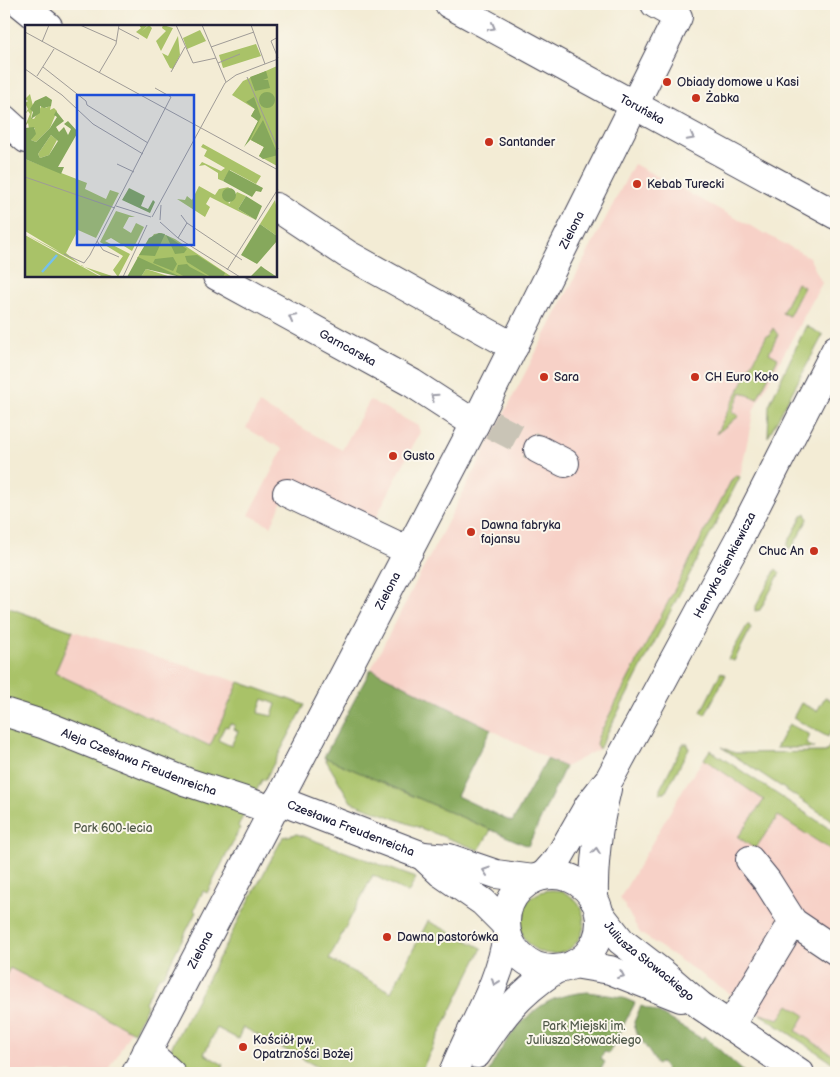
<svg xmlns="http://www.w3.org/2000/svg" width="840" height="1077" viewBox="0 0 840 1077" font-family="'Balsamiq Sans',sans-serif">
  <style>
    .built { fill: #f7d1c7 }
    .green { fill: #a9c268; stroke: #667252; fill-rule: evenodd }
    .forest { fill: #86a85c; stroke: #54654c }
    .lines { fill: none; stroke-linecap: round; stroke-linejoin: round }
    .minor-tunnel { stroke: #c9c4b6; stroke-width: 28; stroke-dasharray: 28 14; stroke-linecap: butt }
    .minor-casing { stroke: #414052; stroke-width: 30 }
    .minor { stroke: #fff; stroke-width: 28 }
    .oneway { stroke: #9c9ca7 }
    .poi-dot { fill: #c8321e; stroke: #fbf7ec; stroke-width: 2 }
    .labels { text-anchor: middle; dominant-baseline: central; stroke-width: 4; stroke-linejoin: round; paint-order: stroke }
    .poi-label { font-size: 12px; fill: #22223b; stroke: #fbf7ec; text-anchor: start }
    .street-label { font-size: 12px; fill: #22223b; stroke: #fbf7ec }
    .park-label { font-size: 12px; fill: #515a4b; stroke: #fbf7ec }
    .inset-river { fill: none; stroke: #74c0ed; stroke-width: 2.5 }
    .inset-road { fill: none; stroke: #9f9b97; stroke-width: 1 }
    .view { fill: #1d4ed8; fill-opacity: 0.15; stroke: #1d4ed8; stroke-width: 2.5 }
    .inset-edge { fill: none; stroke: #22223b; stroke-width: 2.5 }
  </style>
  <rect width="100%" height="100%" fill="#fbf7ec"/>
  <filter id="ink" filterUnits="userSpaceOnUse"><feTurbulence type="fractalNoise" baseFrequency=".02" numOctaves="2"/><feDisplacementMap in="SourceGraphic" scale="10" xChannelSelector="R" yChannelSelector="G"/><feConvolveMatrix kernelMatrix="1 2 1 2 8 2 1 2 1" color-interpolation-filters="sRGB"/></filter>
  <filter id="wash" filterUnits="userSpaceOnUse"><feTurbulence type="fractalNoise" baseFrequency=".0096" numOctaves="4" result="noise"/><feDisplacementMap in="SourceGraphic" scale="20" xChannelSelector="R" yChannelSelector="G"/><feGaussianBlur stdDeviation="1.12" result="paint"/><feColorMatrix in="noise" values="0 0 0 0 0 0 0 0 0 0 0 0 0 0 0 0 0 1.4 0 .05"/><feComposite in="paint" operator="in"/></filter>
  <g filter="url(#wash)">
    <rect width="100%" height="100%" fill="#f3ecd5"/>
    <g class="built">
      <path d="M634,164L809,257L822,283L754,409L740,477L599,749L565,767L371,669Z"/>
      <path d="M370,400L418,426L420,432L372,525L283,500L271,526L249,515L283,449L246,428L259,404L342,450Z"/>
      <path d="M73,631L239,682L211,746L55,673Z"/>
      <path d="M710,750L836,833V1065L640,933L620,898L685,786Z"/>
      <path d="M4,961L132,1028L108,1073H4Z"/>
    </g>
    <g class="green">
      <path d="M797,283L804,287L789,316L782,313Z"/>
      <path d="M806,326L823,335L768,437L769,405Z"/>
      <path d="M773,328L778,335L769,353L778,358L757,399L741,392L732,412L739,416L716,434L767,335L769,336Z"/>
      <path d="M736,476L740,477L599,749L596,744L598,737L732,479Z"/>
      <path d="M806,513L808,519L793,546L788,549V543L802,516Z"/>
      <path d="M776,569L780,573L760,610L755,611V608Z"/>
      <path d="M4,606L73,631L55,673L210,746L239,682L305,705L265,780H262L238,826L240,828L207,893L203,891L194,910L196,912L164,975L159,977L145,1002L147,1006L134,1032L10,968L4,978ZM263,699L276,704L272,716L258,713ZM230,723L235,726L234,729L238,731L231,746L218,740L225,726L228,727Z"/>
      <path d="M748,624L751,628L734,661L728,659Z"/>
      <path d="M721,672L726,675L705,715L701,712Z"/>
      <path d="M825,697L836,703V722L828,737L793,718L801,703L817,711Z"/>
      <path d="M789,724L810,735L806,744L815,748H776Z"/>
      <path d="M836,735V823L721,747L735,753L826,752Z"/>
      <path d="M683,744H688L689,749L665,793H660V789Z"/>
      <path d="M710,750L836,833V853L778,816L755,849L738,837L764,800L704,759Z"/>
      <path d="M324,757L491,830L479,850L351,802Z"/>
      <path d="M297,834L416,878L408,893L373,875L329,959L391,992L428,921L482,948L420,1073L327,1072L243,1027L238,1039L217,1028L204,1054L224,1065L218,1073H180L165,1059L283,837Z"/>
      <circle cx="552" cy="922" r="32"/>
      <path d="M789,1005L805,1015L796,1031L836,1057V1065L760,1014L779,1019Z"/>
    </g>
    <g class="forest">
      <path d="M371,669L491,729L457,796L512,822L547,759L565,767L528,846L324,757Z"/>
      <path d="M588,992L621,997L635,1003L609,1053L604,1052L601,1059L605,1062L599,1073H488C501,1046 525,1011 554,999C565,995 576,993 588,992Z"/>
      <path d="M641,1006L659,1013L702,1039L704,1036L745,1073H663L666,1070L661,1062L657,1064L635,1030L634,1022Z"/>
    </g>
  </g>
  <g filter="url(#ink)">
    <g class="lines">
      <path class="minor-tunnel" d="M492,425L538,449"/>
      <defs>
        <g id="minor">
          <path d="M21,4L48,26"/>
          <path id="s1" d="M449,4L836,215"/>
          <path d="M4,119L26,139"/>
          <path d="M276,207L347,254L514,347"/>
          <path id="s2" d="M217,276L412,383L475,424"/>
          <path d="M538,449L565,463"/>
          <path d="M287,493L409,551"/>
          <path id="s3" d="M4,712L45,725L187,782L273,810"/>
          <path id="s4" d="M278,800L423,856L441,873L483,902L505,924"/>
          <path d="M423,856L449,858L496,874L534,879"/>
          <path d="M750,860L767,881L793,922L836,951"/>
          <circle cx="553" cy="922" r="47"/>
          <path id="s5" d="M543,876L558,859L589,805L610,778L739,539L836,349"/>
          <path d="M594,900C593,862 598,826 607,789"/>
          <path id="s6" d="M599,913L621,941L665,975L701,1006L800,1073"/>
          <path d="M574,964L610,970L681,998"/>
          <path d="M730,1026L793,922"/>
          <path d="M147,1051L171,1073"/>
          <path d="M477,1054C501,1017 517,995 555,970"/>
          <path id="s7" d="M136,1073L475,424L678,17L655,4"/>
          <path d="M453,1073C471,1026 500,986 507,935"/>
        </g>
      </defs>
      <use href="#minor" class="minor-casing"/>
      <use href="#minor" class="minor"/>
    </g>
    <defs><path id="oneway-chevron" d="M-2-3.5L2.5 0L-2 3.5" fill="none" stroke-width="1.6" stroke-linecap="round" stroke-linejoin="round" transform="scale(1.25)"/></defs>
    <g class="oneway">
      <use href="#oneway-chevron" transform="translate(492 27) rotate(29)"/>
      <use href="#oneway-chevron" transform="translate(691 137) rotate(28)"/>
      <use href="#oneway-chevron" transform="translate(292 318) rotate(-152)"/>
      <use href="#oneway-chevron" transform="translate(434 397) rotate(-146)"/>
      <use href="#oneway-chevron" transform="translate(596 851) rotate(-84)"/>
      <use href="#oneway-chevron" transform="translate(486 871) rotate(-162)"/>
      <use href="#oneway-chevron" transform="translate(621 975) rotate(23)"/>
      <use href="#oneway-chevron" transform="translate(495 982) rotate(110)"/>
    </g>
  </g>
  <g class="poi-dot">
    <circle cx="667" cy="82" r="5"/>
    <circle cx="696" cy="98" r="5"/>
    <circle cx="489" cy="142" r="5"/>
    <circle cx="637" cy="184" r="5"/>
    <circle cx="544" cy="377" r="5"/>
    <circle cx="695" cy="377" r="5"/>
    <circle cx="393" cy="456" r="5"/>
    <circle cx="471" cy="532" r="5"/>
    <circle cx="814" cy="551" r="5"/>
    <circle cx="387" cy="937" r="5"/>
    <circle cx="243" cy="1047" r="5"/>
  </g>
  <g class="labels">
    <g class="poi-label">
      <text x="677" y="82">Obiady domowe u Kasi</text>
      <text x="706" y="98">Żabka</text>
      <text x="499" y="142">Santander</text>
      <text x="647" y="184">Kebab Turecki</text>
      <text x="554" y="377">Sara</text>
      <text x="705" y="377">CH Euro Koło</text>
      <text x="403" y="456">Gusto</text>
      <text x="481" y="525">Dawna fabryka<tspan x="481" dy="14">fajansu</tspan></text>
      <text x="804" y="551" text-anchor="end">Chuc An</text>
      <text x="397" y="937">Dawna pastorówka</text>
      <text x="253" y="1040">Kościół pw.<tspan x="253" dy="14">Opatrzności Bożej</tspan></text>
    </g>
    <g class="street-label">
      <text stroke="none"><textPath href="#s1" startOffset="220">Toruńska</textPath></text>
      <text stroke="none"><textPath href="#s7" startOffset="949">Zielona</textPath></text>
      <text stroke="none"><textPath href="#s2" startOffset="149">Garncarska</textPath></text>
      <text stroke="none"><textPath href="#s5" startOffset="361">Henryka Sienkiewicza</textPath></text>
      <text stroke="none"><textPath href="#s7" startOffset="544">Zielona</textPath></text>
      <text stroke="none"><textPath href="#s3" startOffset="144">Aleja Czesława Freudenreicha</textPath></text>
      <text stroke="none"><textPath href="#s4" startOffset="78">Czesława Freudenreicha</textPath></text>
      <text stroke="none"><textPath href="#s7" startOffset="139">Zielona</textPath></text>
      <text stroke="none"><textPath href="#s6" startOffset="70">Juliusza Słowackiego</textPath></text>
    </g>
    <g class="park-label">
      <text x="113" y="828">Park 600-lecia</text>
      <text x="584" y="1026">Park Miejski im.<tspan x="584" dy="14">Juliusza Słowackiego</tspan></text>
    </g>
  </g>
  <g transform="translate(25 25)">
    <rect width="252" height="252" fill="#f3ecd5"/>
    <path d="M114,0H123L117,6L124,0L127,3L122,14L111,7L116,3ZM138,0L148,3L136,26L131,16L141,6L137,3ZM175,5L181,16L162,24L158,13ZM153,11L155,30L148,44L145,43L137,28L143,31ZM231,19L236,31L198,43L194,30ZM252,41V141L234,131L239,122L224,114L233,96L226,91L230,84L207,70L218,56ZM5,69L8,81L6,93L9,94L17,80L21,83L26,80L25,85L29,83L32,86L25,103L11,117L6,115L10,103L4,104L3,98L0,101L5,89L3,86L0,89L3,84L0,78L3,76L0,74ZM26,110L32,115L24,130L15,133L13,129ZM178,119L236,151L231,159L205,145L198,156L193,154V148L180,140L174,141L177,137L196,146L200,143L179,131L182,125L176,122ZM0,134L62,158L60,164L81,174L85,165L94,168L71,213L53,205L41,228L57,241L90,252H78L0,209L35,227L0,206ZM174,161L190,170L194,164L204,162L201,166L204,179L212,167L221,171L213,184L231,195L185,172L181,179L185,182L180,192L152,174L160,175L162,171L167,175ZM250,175L252,185V211L235,199ZM91,186L110,192H104L98,203L106,208L111,198L119,202L107,226L86,213L80,216L105,229L93,252L88,245L98,231L75,217ZM136,208L150,214L207,252H155L112,233L129,209ZM0,210L45,235L76,252H0ZM121,244L146,252H116Z" fill="#a9c268"/>
    <path d="M241,46L243,53L238,55H243L245,63L230,66L225,52ZM234 75a8 8 0 1 1 16 0a8 8 0 1 1-16 0ZM21,71L27,75L26,81L19,83L15,81V88L6,94L8,87L5,84L10,76ZM229,72L236,92L225,115L219,122L233,96L226,91L230,84L221,77ZM31,86L39,96L31,102L34,107L39,102L43,110L46,104L39,99L43,96L53,107L33,142H39L36,149L0,134V103L9,102L11,109L6,115L11,117L25,103L32,92L29,90ZM26,110L33,116L24,130L15,133L13,129ZM238,95L253,130L238,134L234,131L239,122L226,115ZM204,145L238,163L236,167L231,166L227,172L198,156ZM104,163L120,171L116,181L123,184L128,175L130,177L125,188L97,175ZM197 170a7 7 0 1 1 14 0a7 7 0 1 1-14 0ZM221,171L237,181L231,195L213,184ZM235,199L252,211V216L232,239L216,230ZM134,208L140,209L130,231L114,230L124,213ZM141,210L162,224L159,228L150,229ZM172,230L200,248L198,252H186L162,237L160,231ZM113,232L156,252L121,244L116,252H102ZM148,232L152,239L148,246L128,238L130,234ZM162,239L165,242L184,252H160L151,247L153,240ZM236,241L240,244L252,252H225Z" fill="#86a85c" fill-rule="evenodd"/>
    <path class="inset-river" d="M17,247L32,230"/>
    <path class="inset-road" d="M55,0L91,16M151,0L168,38L191,33M177,0L201,57M226,0L240,39M93,3L114,14M0,7L253,145M253,12L246,16L253,33M17,17L24,0M186,22L229,7M193,38L215,29M18,42L61,76L62,80L123,118M0,44L37,70L68,99L118,129M146,47L160,22M74,48L91,19L94,0M12,51L29,24M222,52L253,124M92,139L109,147M0,152L90,183M91,181L126,192M156,190L162,198L217,235M127,192L200,58L211,50L253,34M135,195L136,180M135,197L153,213L215,252M153,213L162,198M72,216L78,225L94,232M39,229L59,238L65,230L146,72L130,63M202,245L253,164M98,252L122,200"/>
    <path class="view" d="M52,70H169V220H52Z"/>
    <rect width="252" height="252" class="inset-edge"/>
  </g>
  <rect width="840" height="1077" fill="none" stroke="#fbf7ec" stroke-width="20"/>
</svg>
